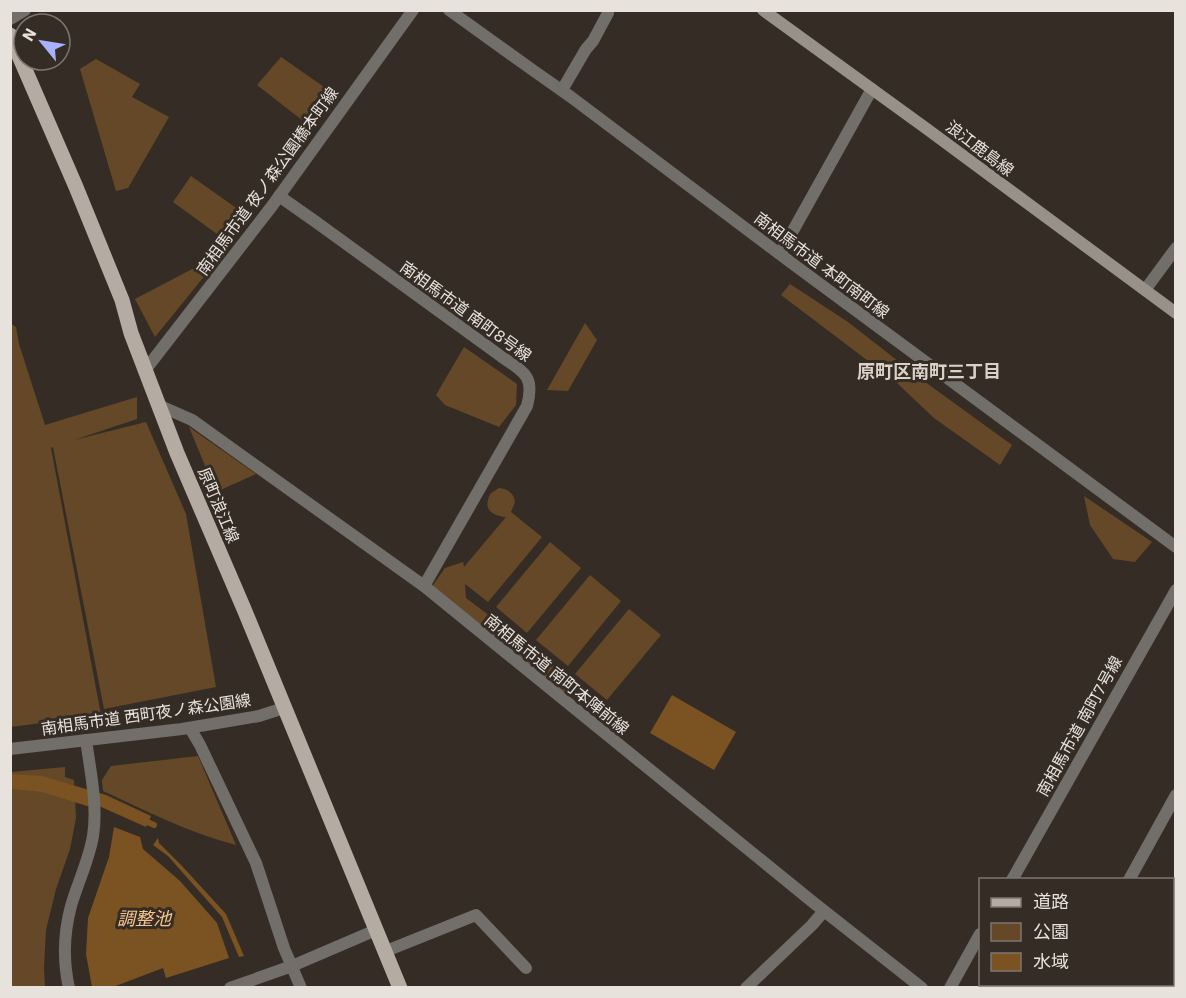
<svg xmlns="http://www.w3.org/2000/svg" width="1186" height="998" viewBox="0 0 1186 998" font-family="'IBM Plex Sans','Noto Sans JP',sans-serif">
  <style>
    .green { fill: #654828 }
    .water { fill: #7b5221 }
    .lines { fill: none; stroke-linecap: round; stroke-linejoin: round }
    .stream { stroke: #7b5221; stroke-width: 6 }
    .minor { stroke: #726e69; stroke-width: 12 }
    .tertiary { stroke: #726e69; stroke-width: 12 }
    .secondary { stroke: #97918a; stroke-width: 12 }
    .primary { stroke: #b4aca3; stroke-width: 15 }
    .labels { text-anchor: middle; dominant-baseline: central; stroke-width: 6; stroke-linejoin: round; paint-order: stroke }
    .street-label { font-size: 16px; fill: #e8e2dd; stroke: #352d25 }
    .neighbourhood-label { font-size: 18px; font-weight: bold; fill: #dbd1c6; stroke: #352d25 }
    .water-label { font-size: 18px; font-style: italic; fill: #f8c58f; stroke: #352d25 }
  </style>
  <rect width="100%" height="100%" fill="#352d25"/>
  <g class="green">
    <path d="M281,57L337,96L311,127L257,85Z"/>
    <path d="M96,59L140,84L132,97L169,117L128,188L116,191L80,69Z"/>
    <path d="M191,176L249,217L228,242L173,202Z"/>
    <path d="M196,267L206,274L155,337L135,299Z"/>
    <path d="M790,284L848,322L921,379L1012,445L1000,465L934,418L896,382L781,295Z"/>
    <path d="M10,323L16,327L19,344L45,425L137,397V419L74,440L146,422L186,514L216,687L104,709L53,447L51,448L101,715L11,727Z"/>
    <path d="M585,323L597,340L568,391L547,390Z"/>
    <path d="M464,347L517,384L516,405L499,427L445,405L436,395Z"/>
    <path d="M189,427L256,474L216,492Z"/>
    <path d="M499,488C508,489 514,493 515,502L511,512L542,537L488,602L465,584L466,598L580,684L568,697L440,594L433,585L445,568L463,562L464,567L506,517C491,516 482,508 491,493Z"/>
    <path d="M1084,496L1152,542L1135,562L1113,559L1090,525Z"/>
    <path d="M550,542L581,568L527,633L496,607Z"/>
    <path d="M590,575L621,601L568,666L536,640Z"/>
    <path d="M629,609L661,635L607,700L575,674Z"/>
    <path d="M198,756L236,845C189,833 147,811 103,791L102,780L111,766Z"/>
    <path d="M65,767V777L74,780L76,818L70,849L56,889L46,930L44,968L45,987L11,988V772Z"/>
  </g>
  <g class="water">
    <path d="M672,695L736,732L714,770L650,733Z"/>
    <path d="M10,774L42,776L106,795L151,816L146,827L99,806H87L42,792L11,789Z"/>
    <path d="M114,827L140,837L143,849L180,881L217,923L229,958L166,978L163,968L113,987H92L86,954L88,918L109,857Z"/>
    <path d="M158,838L159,843L182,866L226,914L244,956L239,957L222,917L168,856L153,845Z"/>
  </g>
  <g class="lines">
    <path class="stream" d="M141,819L154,825"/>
    <g class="minor">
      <path d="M449,10L534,71L571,97L793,264L1176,547"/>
      <path d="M10,19L25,10"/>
      <path d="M562,90L586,49L593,41L608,13"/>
      <path d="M279,196L316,222L502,357C524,372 535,376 527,406L424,586"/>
      <path d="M780,254L872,89"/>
      <path d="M1145,290L1176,248"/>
      <path d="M146,369L272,206L413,10"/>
      <path d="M158,405L192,420L424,586L814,903L922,988"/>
      <path d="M190,728L200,745L256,863L284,948L301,988"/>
      <path d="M1012,880L1176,590"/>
      <path d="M1129,880L1176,795"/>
      <path d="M1172,916L1176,911"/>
      <path d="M386,951L476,915L526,968"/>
      <path d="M69,988C63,961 64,932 71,906C78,882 89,860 93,836C98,806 90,769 86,740"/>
      <path d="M230,988L292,966L376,930"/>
      <path d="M746,988L812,925L824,911"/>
      <path d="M950,988L980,934"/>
      <path d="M1132,988L1134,984"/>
    </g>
    <path class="tertiary" d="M10,749L182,729L259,716L284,708"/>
    <path class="secondary" d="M763,10L927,129L1176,313"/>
    <path class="primary" d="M10,35L76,187L122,300L131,333L177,453L244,609L400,988"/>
  </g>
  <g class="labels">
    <g class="street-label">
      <text transform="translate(980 148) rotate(37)">浪江鹿島線</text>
      <text transform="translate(267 181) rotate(-54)">南相馬市道 夜ノ森公園橋本町線</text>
      <text transform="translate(822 265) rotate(37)">南相馬市道 本町南町線</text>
      <text transform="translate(466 311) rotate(36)">南相馬市道 南町8号線</text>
      <text transform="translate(219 505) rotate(67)">原町浪江線</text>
      <text transform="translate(557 674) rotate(39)">南相馬市道 南町本陣前線</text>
      <text transform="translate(146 714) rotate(-8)">南相馬市道 西町夜ノ森公園線</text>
      <text transform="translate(1079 726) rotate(-61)">南相馬市道 南町7号線</text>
    </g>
    <g class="neighbourhood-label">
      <text x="929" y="371">原町区南町三丁目</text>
    </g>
    <g class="water-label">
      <text x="144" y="918">調整池</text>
    </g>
  </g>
  <rect width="1186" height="998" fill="none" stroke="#e8e2dd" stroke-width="24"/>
  <rect x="979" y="878" width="195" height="108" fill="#352d25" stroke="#7d756f" stroke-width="1.5"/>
  <rect x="991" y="898" width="30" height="9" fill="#b4aca3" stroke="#7d756f" stroke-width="1.5"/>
  <text x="1033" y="908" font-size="18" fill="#e8e2dd">道路</text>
  <rect x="991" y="923" width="30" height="18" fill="#654828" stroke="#7d756f" stroke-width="1.5"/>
  <text x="1033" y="938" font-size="18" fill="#e8e2dd">公園</text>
  <rect x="991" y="953" width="30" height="18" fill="#7b5221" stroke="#7d756f" stroke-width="1.5"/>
  <text x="1033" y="968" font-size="18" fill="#e8e2dd">水域</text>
  <g transform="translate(42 42) rotate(300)"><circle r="28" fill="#352d25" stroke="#7d756f" stroke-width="1.5"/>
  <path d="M0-4.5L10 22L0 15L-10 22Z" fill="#a7b1fc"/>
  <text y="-9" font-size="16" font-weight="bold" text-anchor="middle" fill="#e8e2dd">N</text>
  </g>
</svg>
